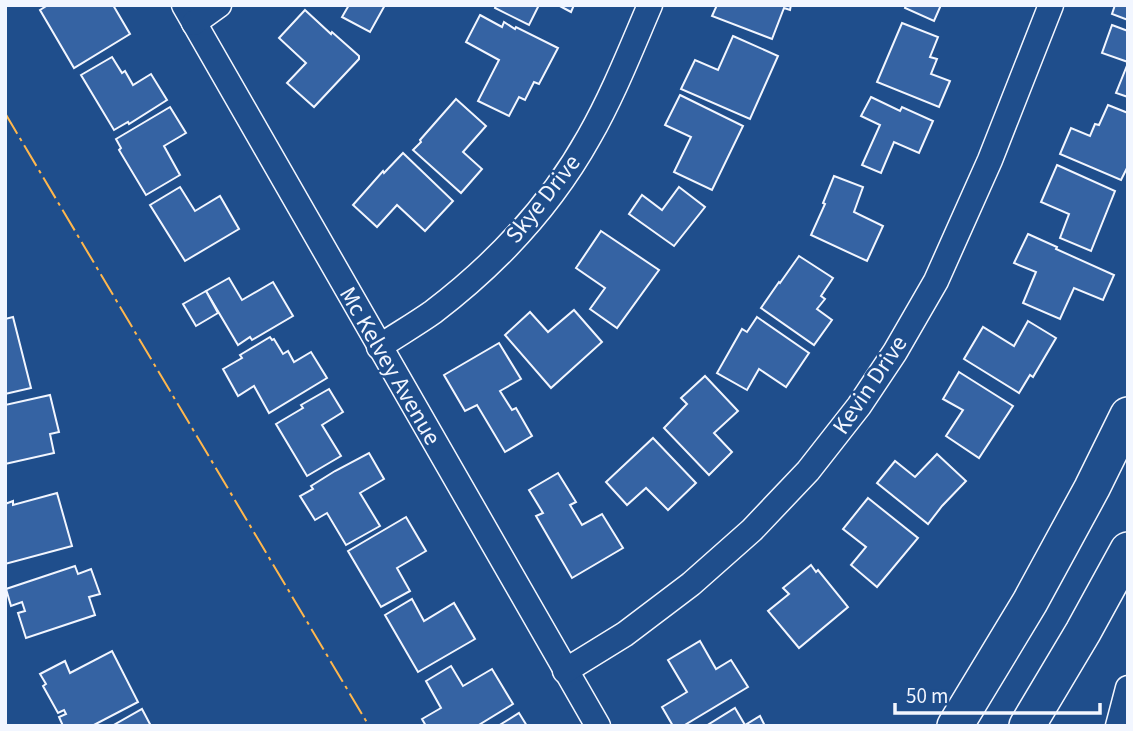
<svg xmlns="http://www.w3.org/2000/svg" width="1133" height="731" viewBox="0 0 1133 731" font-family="'Source Sans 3',sans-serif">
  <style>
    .building { fill: #3563a3; stroke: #f2f6ff; stroke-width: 2 }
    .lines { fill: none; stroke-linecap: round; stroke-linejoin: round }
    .street-casing { stroke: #f2f6ff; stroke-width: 27 }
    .secondary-casing { stroke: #f2f6ff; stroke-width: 38 }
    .street { stroke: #1f4e8c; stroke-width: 24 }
    .secondary { stroke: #1f4e8c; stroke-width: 35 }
    .power { stroke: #ffb74d; stroke-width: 2; stroke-dasharray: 24 5 3.5 5; stroke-linecap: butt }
    .labels { text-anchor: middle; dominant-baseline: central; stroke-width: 5; stroke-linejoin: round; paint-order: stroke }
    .street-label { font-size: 24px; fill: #f2f6ff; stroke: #1f4e8c }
  </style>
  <rect width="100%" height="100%" fill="#1f4e8c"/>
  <g class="building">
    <path d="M48,5H113L130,34L74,68L40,10Z"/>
    <path d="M349,5H385L370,32L342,17Z"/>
    <path d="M496,5H539L529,25L495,8Z"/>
    <path d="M558,5H574L571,12Z"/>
    <path d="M717,5H791L790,10L784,8L772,39L712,16Z"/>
    <path d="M906,5H941L934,21L905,8Z"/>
    <path d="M1115,5H1128V20L1112,14Z"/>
    <path d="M305,10L331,34L332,32L359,56V59L314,107L287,83L306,63L279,38Z"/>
    <path d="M480,15L502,27L504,22L515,29L516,27L558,48L539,84L534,82L525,100L519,97L509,116L478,101L499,60L466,42Z"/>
    <path d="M902,23L938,37L930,57L937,59L931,74L950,81L939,107L877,82Z"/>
    <path d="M1112,25L1128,31V62L1102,53Z"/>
    <path d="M733,36L778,56L750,119L681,89L695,60L718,70Z"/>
    <path d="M112,57L122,73L125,71L133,85L151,74L167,100L129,124L128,122L114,130L81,75Z"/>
    <path d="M1128,63V97L1116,93Z"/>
    <path d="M680,95L743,126L712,190L674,172L691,137L665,125Z"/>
    <path d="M871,97L900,111L902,107L933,121L919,153L894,142L881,173L862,165L880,125L861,116Z"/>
    <path d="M456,99L486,126L463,152L482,169L461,193L413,150L421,142L420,140Z"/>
    <path d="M1108,105L1128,113V166L1121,180L1060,154L1071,128L1090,136L1095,124L1099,125Z"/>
    <path d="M170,107L186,133L164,146L180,175L146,195L119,150L121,148L116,139Z"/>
    <path d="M403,153L453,201L425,231L397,205L377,227L353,205L383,171L384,173Z"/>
    <path d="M1057,165L1115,191L1091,251L1060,238L1069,214L1041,202Z"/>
    <path d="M834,176L863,187L854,212L883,226L867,261L811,235L825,204L823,203Z"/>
    <path d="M180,187L195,211L220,196L239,229L185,261L150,205Z"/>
    <path d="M679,187L705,207L674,246L629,214L642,195L662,210Z"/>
    <path d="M601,231L659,270L617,328L590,309L605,288L576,268Z"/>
    <path d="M1028,234L1057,247L1056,249L1114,275L1103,300L1074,288L1060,319L1023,303L1036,272L1014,263Z"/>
    <path d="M799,256L833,278L821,296L825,299L817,309L832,320L814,345L761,308L779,282L780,283Z"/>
    <path d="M229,278L242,300L273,282L293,316L252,340L250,337L238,345L206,291Z"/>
    <path d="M206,291L218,313L196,326L183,304Z"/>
    <path d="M574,310L602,342L551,388L505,335L530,312L548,332Z"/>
    <path d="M13,317L31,388L5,394V319Z"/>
    <path d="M757,317L809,353L786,387L759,369L747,390L717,373L742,329L747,332Z"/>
    <path d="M1028,321L1056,338L1033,377L1030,375L1019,393L964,359L983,327L1014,346Z"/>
    <path d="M270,337L272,340L274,339L283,354L288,351L294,362L311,352L327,378L269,413L254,386L238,396L223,369L242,358L240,355Z"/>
    <path d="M499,343L521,379L500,391L512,410L516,408L532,436L505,452L477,405L465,411L444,375Z"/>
    <path d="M959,372L1013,406L979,458L946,436L963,410L943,399Z"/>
    <path d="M705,376L738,411L714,433L732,452L709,475L664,428L687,404L681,398Z"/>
    <path d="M329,389L343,412L322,425L341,456L307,476L276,424L303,408L301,405Z"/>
    <path d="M50,395L59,432L50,434L54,453L5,464V405Z"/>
    <path d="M653,438L696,483L668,510L646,488L627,505L606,482Z"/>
    <path d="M369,453L384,479L360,493L380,526L346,545L327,513L315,520L300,496L313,489L311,486L335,471Z"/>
    <path d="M937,454L966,481L942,506L928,524L877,483L895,461L915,477Z"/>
    <path d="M558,473L576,502L570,505L582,525L602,514L623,548L572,578L536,516L543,513L529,490Z"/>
    <path d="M57,493L72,546L5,564V504L13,501V505Z"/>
    <path d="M868,498L918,538L877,587L851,565L866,547L843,529Z"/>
    <path d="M406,517L426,551L397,568L410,591L381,607L348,551Z"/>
    <path d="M811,565L816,572L818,570L848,607L799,648L768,611L789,594L783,588Z"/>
    <path d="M75,566L78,574L91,569L100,594L89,597L95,615L26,638L18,613L25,611L22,602L11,606L6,589Z"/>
    <path d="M412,599L424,621L454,603L475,639L418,672L385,615Z"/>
    <path d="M700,641L716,669L731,660L748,687L683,726H673L662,707L687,692L668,660Z"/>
    <path d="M112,651L138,702L92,726H63L59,717L66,714L64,710L58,713L43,686L46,684L40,674L65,661L70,673Z"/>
    <path d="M451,666L463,686L492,669L513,704L477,726H426L422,719L441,708L426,681Z"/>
    <path d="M735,708L745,725L760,716L765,726H706Z"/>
    <path d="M142,709L151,726H112Z"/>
    <path d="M519,713L527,726H498Z"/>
  </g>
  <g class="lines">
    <defs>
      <g id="street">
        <path d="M184,5L598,726"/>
        <path d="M194,23L219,5"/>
        <path d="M379,347C397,335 416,324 433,312C496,264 551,205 589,137C613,95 631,49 650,5"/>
        <path d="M565,671L625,634L691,584L752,530L808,471L859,406L895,352L936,281L990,160L1051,5"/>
        <path d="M1118,726L1128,688"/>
      </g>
      <g id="secondary">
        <path d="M955,726L1030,602L1092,488L1128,415"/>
        <path d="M1027,726L1083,632L1128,550"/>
      </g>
    </defs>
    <use href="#street" class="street-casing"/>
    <use href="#secondary" class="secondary-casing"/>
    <use href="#street" class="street"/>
    <use href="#secondary" class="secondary"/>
    <path class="power" d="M5,113L369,726"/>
  </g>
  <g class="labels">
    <g class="street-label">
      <text transform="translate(543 199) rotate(-52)">Skye Drive</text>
      <text transform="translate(390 366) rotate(60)">Mc Kelvey Avenue</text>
      <text transform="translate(870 385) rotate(-56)">Kevin Drive</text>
    </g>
  </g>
  <rect width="1133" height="731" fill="none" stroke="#f2f6ff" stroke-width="14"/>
  <path d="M895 703v10h205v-10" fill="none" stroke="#f2f6ff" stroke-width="3.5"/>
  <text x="906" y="703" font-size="21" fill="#f2f6ff" stroke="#1f4e8c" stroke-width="5" paint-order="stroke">50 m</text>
</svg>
